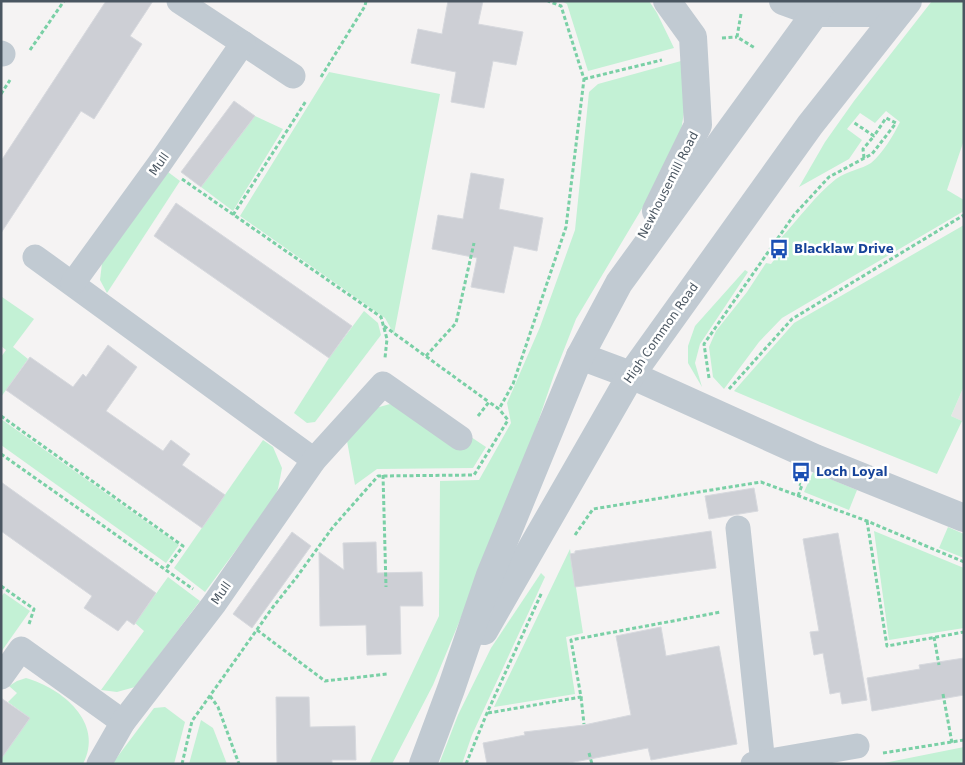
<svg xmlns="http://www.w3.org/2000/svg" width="965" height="765" viewBox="0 0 965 765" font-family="'DejaVu Sans',sans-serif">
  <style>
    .education { fill: #e6e4e5 }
    .green { fill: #c3f1d5 }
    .building { fill: #cdcfd5; stroke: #d7d9de }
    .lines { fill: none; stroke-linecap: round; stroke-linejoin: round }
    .path { stroke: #7ad0a6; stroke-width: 3; stroke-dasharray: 4 2.5; stroke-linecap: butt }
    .minor { stroke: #c1cad2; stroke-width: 25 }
    .tertiary { stroke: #c1cad2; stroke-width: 28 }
    .labels { text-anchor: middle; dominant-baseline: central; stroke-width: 5; stroke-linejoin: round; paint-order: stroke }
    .street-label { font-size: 12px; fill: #4a5661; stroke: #fff }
    .transit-label { font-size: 12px; font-weight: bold; fill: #164399; stroke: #fff; text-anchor: start }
  </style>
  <rect width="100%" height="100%" fill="#f5f3f3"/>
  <path class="education" d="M964,386V422L951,416Z"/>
  <g class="green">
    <path d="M561,1H649L657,13L674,48L588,71L567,4Z"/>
    <path d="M932,1H964V140L947,190L964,200V211L782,318L759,342L724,389L713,377L709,347L716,331L747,292L766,263L771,264L786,244L781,238C799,218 815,196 836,179C847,171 862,169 871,163C883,153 893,136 900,122L886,111L875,123L860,113L847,129L862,140L849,159L799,187L825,142L854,101Z"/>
    <path d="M681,61L686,99L680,138L650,195L576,319L554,375L527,454L465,608L433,685L392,764H369L439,616L440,481L479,480L511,423L507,403L540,327L575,230L589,92L598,84Z"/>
    <path d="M329,72L440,94L394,334L385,318L240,216Z"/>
    <path d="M255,116L283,129L233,211L201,187Z"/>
    <path d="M168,172L180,181L107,293L100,280L102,263Z"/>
    <path d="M964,225V386L951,416L962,421L937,474L805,421L734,391L794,323Z"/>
    <path d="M745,270L748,272L700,344L695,363L702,387L688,363V346L695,326Z"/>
    <path d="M2,297L34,319L13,347L28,359L1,397V357L6,350L1,346Z"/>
    <path d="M364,311L378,323L381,335L315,422L307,423L294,413L329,358Z"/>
    <path d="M390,404L471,437L486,447L473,468L377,469L355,485L347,441L372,409Z"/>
    <path d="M1,419L179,545L166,563L1,445Z"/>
    <path d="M263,440L273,447L282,468L278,489L273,500L205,592L174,568Z"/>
    <path d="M813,472L857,490L849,510L804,492Z"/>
    <path d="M948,527L964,534V558L939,548Z"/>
    <path d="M874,531L964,568V628L889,640Z"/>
    <path d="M570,549L583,633L566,637L575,694L494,707Z"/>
    <path d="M541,573L545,577L472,735L462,764H439L458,715L491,648Z"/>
    <path d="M168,577L200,601L135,687L117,692L101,690L144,631L135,623Z"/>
    <path d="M4,593L30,611L1,652V597Z"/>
    <path d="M26,678C62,688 105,723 83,764H1V747L7,750L30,718L8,702L17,693L9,686L17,681Z"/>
    <path d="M165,707L185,722L174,764H112L154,708Z"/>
    <path d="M201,720L213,728L227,764H189Z"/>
    <path d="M964,747V764H879Z"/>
  </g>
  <g class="building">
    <path d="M106,1H153L130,36L142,44L94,119L81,111L1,233V161Z"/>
    <path d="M448,1H483L478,24L523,32L516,65L493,61L484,108L451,102L456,72L411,63L418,29L442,34Z"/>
    <path d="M234,101L255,116L201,187L181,172Z"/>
    <path d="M471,173L504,179L499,209L543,218L537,251L514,246L504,293L471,287L477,258L432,249L438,215L463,219Z"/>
    <path d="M176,203L352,326L329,358L154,236Z"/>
    <path d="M108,345L137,367L106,411L163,451L171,440L190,454L182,465L225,495L202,528L6,390L30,357L73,387L83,374L86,377Z"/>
    <path d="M1,482L156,593L134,625L127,620L118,631L84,608L92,596L1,531Z"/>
    <path d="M754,488L758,511L709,519L705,496Z"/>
    <path d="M711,531L716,568L575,587L570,554L575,553V551Z"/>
    <path d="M292,532L311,546L252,628L233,614Z"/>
    <path d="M838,533L867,700L842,704L840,692L830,694L823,653L814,655L810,632L819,631L803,539Z"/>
    <path d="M376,542L377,573L422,572L423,606H400L401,654L367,655L366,625L320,626L319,552L344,570L343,543Z"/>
    <path d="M661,627L666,656L719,646L737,744L651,760L648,748L564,764H487L483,743L525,735L524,732L584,725L631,715L616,636Z"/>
    <path d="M964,658V695L872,711L867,678L920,669L919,665Z"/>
    <path d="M276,697H309L310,727L355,726L356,760H332V764H277Z"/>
    <path d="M1,698L30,718L1,759Z"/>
  </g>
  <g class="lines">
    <g class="path">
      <path d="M741,14L737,37L755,48"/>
      <path d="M722,38L737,37"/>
      <path d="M30,50L64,1"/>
      <path d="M321,77L365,6L366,1"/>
      <path d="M584,79L662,60"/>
      <path d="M1,94L10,80"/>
      <path d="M864,158L863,149L874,136"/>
      <path d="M182,179L381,317L387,339L385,358"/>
      <path d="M233,215L306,101"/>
      <path d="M384,326L489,402"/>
      <path d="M426,356L456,323L474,243"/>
      <path d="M709,378L704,344L794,215L829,177L872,154L896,123L886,118L874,136L853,122"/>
      <path d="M729,389L792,319L964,215"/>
      <path d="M1,416L183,546L165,570"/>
      <path d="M478,416L489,402L499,409L513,384L566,227L584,79L561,6L548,1"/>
      <path d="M1,454L193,589"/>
      <path d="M383,475L386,587"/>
      <path d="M798,496L802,485L799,484"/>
      <path d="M867,521L887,646L964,632"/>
      <path d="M575,535L593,509L761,482L867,521L964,562"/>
      <path d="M1,586L34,609L29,624"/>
      <path d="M257,630L325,681L387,674"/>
      <path d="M934,637L939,665"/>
      <path d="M943,694L952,743"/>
      <path d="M210,696L218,707L239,764"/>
      <path d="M581,697L584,724"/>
      <path d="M488,713L581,697L571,640L721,612"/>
      <path d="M589,753L592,764"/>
      <path d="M883,753L964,740"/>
      <path d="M182,764L192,721L273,607L296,578L333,527L378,476L474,475L508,420L499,409"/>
      <path d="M466,764L487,713L542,592"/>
    </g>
    <g class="minor">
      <path d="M179,1L293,76"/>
      <path d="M1,53L3,54"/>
      <path d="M35,257L314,460"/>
      <path d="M73,283L160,163L243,43"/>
      <path d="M738,528L763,764"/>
      <path d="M1,677L21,649L123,722"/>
      <path d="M99,764L123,722L214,604L314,460L383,384L460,438"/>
      <path d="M753,764L857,746"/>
    </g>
    <g class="tertiary">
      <path d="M783,1L816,13H898"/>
      <path d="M656,211L698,125L693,37L667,1"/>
      <path d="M580,356L631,375L815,458L964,518"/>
      <path d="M484,631L631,375L810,125L908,1"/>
      <path d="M423,764L451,689L490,575L580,356L619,283L824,1"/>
    </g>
  </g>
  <defs>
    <symbol id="bus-bare" viewBox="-9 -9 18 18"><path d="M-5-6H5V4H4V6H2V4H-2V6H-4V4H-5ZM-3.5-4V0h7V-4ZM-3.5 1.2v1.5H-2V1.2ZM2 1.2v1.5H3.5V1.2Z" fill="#1a4fb4" stroke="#fff" stroke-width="2.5" paint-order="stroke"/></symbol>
  </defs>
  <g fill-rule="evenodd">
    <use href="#bus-bare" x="765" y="235" width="28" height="28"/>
    <use href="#bus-bare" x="787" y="458" width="28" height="28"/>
  </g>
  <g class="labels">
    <g class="street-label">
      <text transform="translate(159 164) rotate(-55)">Mull</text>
      <text transform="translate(668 185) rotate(-63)">Newhousemill Road</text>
      <text transform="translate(661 333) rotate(-55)">High Common Road</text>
      <text transform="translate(221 593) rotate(-55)">Mull</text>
    </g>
    <g class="transit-label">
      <text x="794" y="249">Blacklaw Drive</text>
      <text x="816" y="472">Loch Loyal</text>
    </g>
  </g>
  <rect width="965" height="765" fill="none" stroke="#4a5661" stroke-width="5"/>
</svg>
